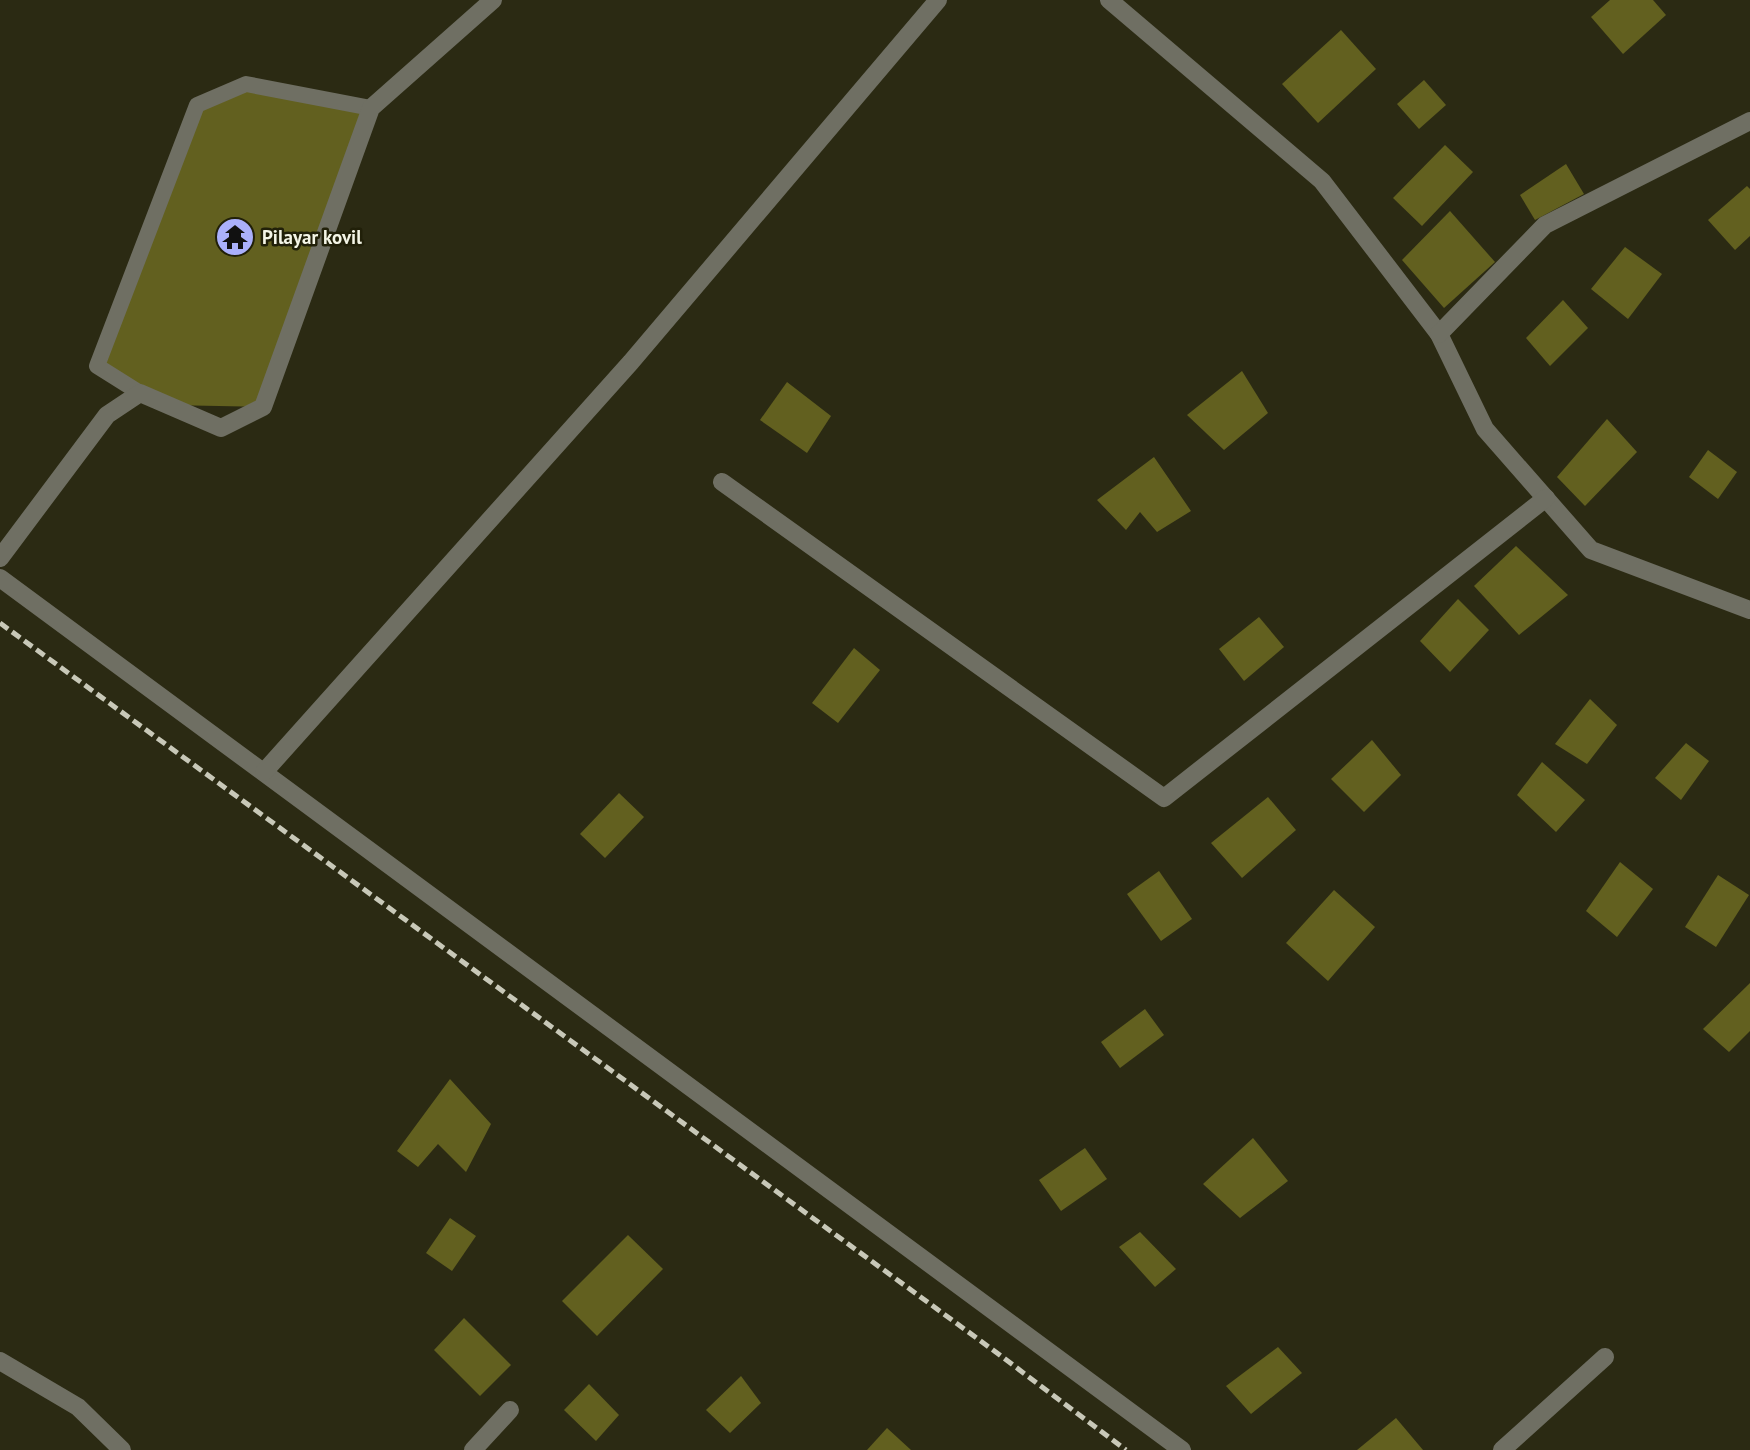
<svg xmlns="http://www.w3.org/2000/svg" width="1750" height="1450" viewBox="0 0 1750 1450" font-family="'PT Sans',sans-serif">
  <style>
    .building { fill: #62601f }
    .lines { fill: none; stroke-linecap: round; stroke-linejoin: round }
    .lane { stroke: #6f6f63; stroke-width: 16 }
    .street { stroke: #6f6f63; stroke-width: 18 }
    .rail { stroke: #c8c8b8; stroke-width: 5; stroke-dasharray: 10 5; stroke-linecap: butt }
    .labels { text-anchor: middle; dominant-baseline: central; stroke-width: 5; stroke-linejoin: round; paint-order: stroke }
    .poi-label { font-size: 19px; font-weight: bold; fill: #f4f5e6; stroke: #212009; text-anchor: start }
  </style>
  <rect width="100%" height="100%" fill="#2b2a13"/>
  <g class="building">
    <path d="M1610,0H1653L1666,15L1623,54L1591,17Z"/>
    <path d="M1341,30L1376,69L1318,123L1282,84Z"/>
    <path d="M1424,80L1446,105L1419,129L1397,104Z"/>
    <path d="M246,84L371,108L263,407L168,405L97,366L197,105Z"/>
    <path d="M1445,145L1473,172L1422,226L1393,198Z"/>
    <path d="M1566,164L1584,194L1535,220L1520,195Z"/>
    <path d="M1747,186L1750,189V236L1735,250L1708,220Z"/>
    <path d="M1450,211L1495,262L1444,308L1402,260Z"/>
    <path d="M1625,247L1662,274L1628,319L1591,289Z"/>
    <path d="M1563,300L1588,328L1550,366L1526,338Z"/>
    <path d="M1242,371L1268,413L1224,450L1187,415Z"/>
    <path d="M787,382L831,416L807,453L760,420Z"/>
    <path d="M1607,419L1637,452L1585,506L1557,477Z"/>
    <path d="M1708,450L1737,472L1718,499L1689,477Z"/>
    <path d="M1154,457L1191,511L1157,532L1140,512L1126,530L1097,500Z"/>
    <path d="M1516,546L1568,595L1519,635L1474,586Z"/>
    <path d="M1458,599L1489,630L1450,672L1420,641Z"/>
    <path d="M1259,617L1284,647L1244,681L1219,649Z"/>
    <path d="M854,648L880,670L838,723L812,703Z"/>
    <path d="M1590,699L1617,725L1587,764L1555,744Z"/>
    <path d="M1372,740L1401,775L1364,812L1331,779Z"/>
    <path d="M1686,743L1709,761L1681,800L1655,778Z"/>
    <path d="M1542,762L1585,800L1556,832L1517,795Z"/>
    <path d="M619,793L644,817L605,858L580,834Z"/>
    <path d="M1268,797L1296,830L1242,878L1211,843Z"/>
    <path d="M1620,862L1653,889L1617,937L1586,911Z"/>
    <path d="M1159,871L1192,919L1161,941L1127,894Z"/>
    <path d="M1718,875L1749,895L1716,947L1685,927Z"/>
    <path d="M1334,890L1375,927L1328,981L1286,943Z"/>
    <path d="M1750,983V1031L1729,1052L1703,1029Z"/>
    <path d="M1145,1009L1164,1035L1120,1068L1101,1042Z"/>
    <path d="M450,1079L491,1124L466,1172L438,1144L418,1167L397,1151Z"/>
    <path d="M1253,1138L1288,1181L1240,1218L1203,1184Z"/>
    <path d="M1085,1148L1107,1179L1061,1211L1039,1180Z"/>
    <path d="M450,1218L476,1236L452,1271L426,1253Z"/>
    <path d="M1140,1232L1176,1269L1155,1287L1119,1247Z"/>
    <path d="M628,1235L663,1269L597,1336L562,1301Z"/>
    <path d="M464,1318L511,1365L480,1396L434,1350Z"/>
    <path d="M1278,1347L1302,1373L1251,1414L1226,1386Z"/>
    <path d="M741,1376L761,1403L730,1433L706,1410Z"/>
    <path d="M589,1384L619,1415L596,1441L564,1410Z"/>
    <path d="M1396,1418L1423,1450H1357Z"/>
    <path d="M887,1428L911,1450H867Z"/>
  </g>
  <g class="lines">
    <path class="lane" d="M140,393L97,366L197,105L246,84L371,108"/>
    <g class="street">
      <path d="M1109,0L1322,181L1439,334L1485,429L1591,550L1750,610"/>
      <path d="M1439,334L1545,225L1750,121"/>
      <path d="M722,482L1164,798L1546,498"/>
      <path d="M0,558L107,415L140,393L221,428L263,407L371,108L493,0"/>
      <path d="M0,578L1182,1450"/>
      <path d="M264,772L631,362L938,0"/>
      <path d="M0,1361L78,1407L122,1450"/>
      <path d="M473,1450L510,1410"/>
      <path d="M1502,1450L1605,1357"/>
    </g>
    <path class="rail" d="M0,623L993,1350L1126,1450"/>
  </g>
  <defs>
    <symbol id="temple-disc" viewBox="-11 -11 22 22"><circle r="9.5" fill="#aab0fb" stroke="#212009"/><path d="M0-6L5-2H3V0L6.5 2.5H4V6H1.5V3h-3V6H-4V2.5H-6.5L-3 0V-2H-5Z" fill="#111"/></symbol>
  </defs>
  <g fill-rule="evenodd">
    <use href="#temple-disc" x="213" y="215" width="44" height="44"/>
  </g>
  <g class="labels">
    <g class="poi-label">
      <text x="262" y="237">Pilayar kovil</text>
    </g>
  </g>
</svg>
